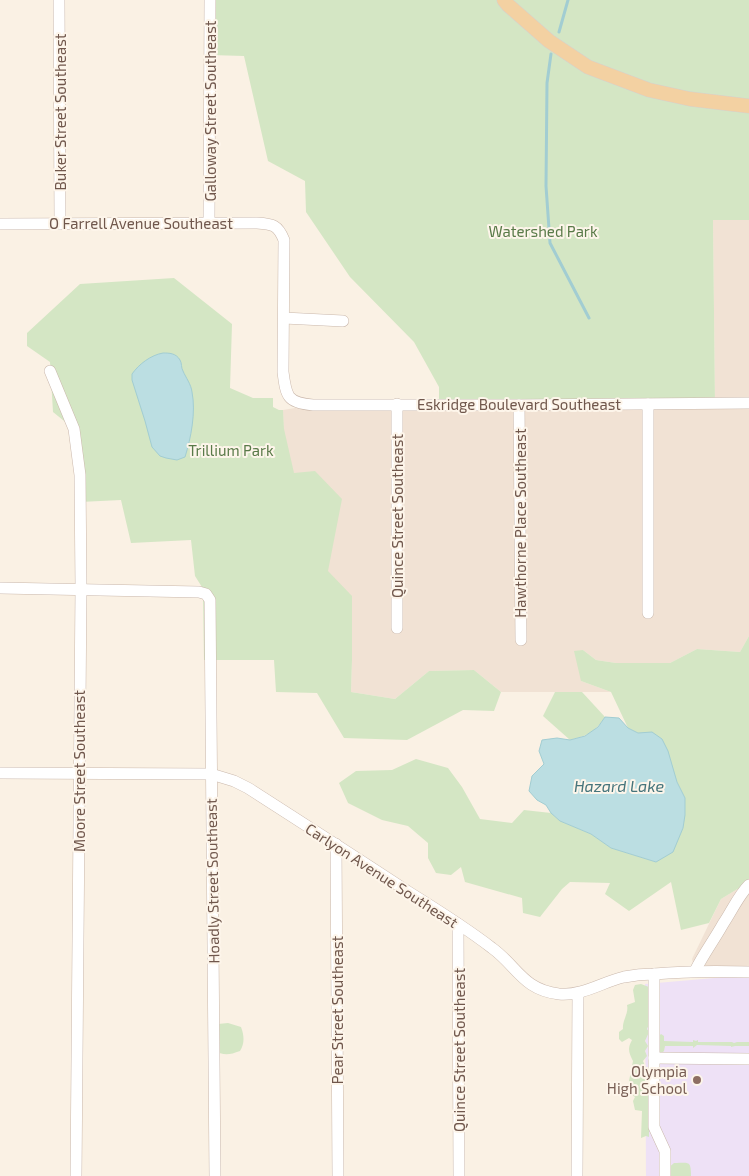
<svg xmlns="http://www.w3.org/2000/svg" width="749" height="1176" viewBox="0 0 749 1176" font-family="'Exo 2',sans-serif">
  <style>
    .residential { fill: #f1e2d4 }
    .education { fill: #eee1f6 }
    .green { fill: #d4e6c4 }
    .water { fill: #bbdee2; stroke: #a2cdd2 }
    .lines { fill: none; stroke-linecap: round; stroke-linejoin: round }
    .stream { stroke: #a2cdd2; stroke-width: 3 }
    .minor-casing { stroke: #cab8ac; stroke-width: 12 }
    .major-casing { stroke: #d7d0cd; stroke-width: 15 }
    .minor { stroke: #fff; stroke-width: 11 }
    .major { stroke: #f3d1a2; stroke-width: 14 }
    .education-dot { fill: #8d6e63; stroke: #fdf5ea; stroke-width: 2 }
    .labels { text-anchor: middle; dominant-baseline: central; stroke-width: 4; stroke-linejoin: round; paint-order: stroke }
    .street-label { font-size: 15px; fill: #70574c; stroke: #fdf5ea }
    .park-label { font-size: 15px; fill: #597a48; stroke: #fdf5ea }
    .education-label { font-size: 15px; fill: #785e54; stroke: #fdf5ea; text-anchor: end }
    .water-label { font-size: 16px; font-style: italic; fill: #45747b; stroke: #fdf5ea }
  </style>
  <rect width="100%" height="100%" fill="#faf1e4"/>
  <g class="residential">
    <path d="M713,220H749V636L740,652L697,649L670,663H616L596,660L583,650L581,681L611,692H501L474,670L429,671L395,699L351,692L352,660V596H288L283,410L313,405L715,403Z"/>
    <path d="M749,882V972L695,971L692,959L721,899Z"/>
  </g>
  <path class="education" d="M749,975V1176H646L645,984Z"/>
  <g class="green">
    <path d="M210,0H749V220H713L715,403L439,404V387L414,342L350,277L306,212L305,181L268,161L244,56L210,55Z"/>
    <path d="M174,278L232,324L230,388L253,398H273V407L279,410H283L284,429L294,473L315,471L342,499L328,571L352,596V660L351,692L395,699L429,671L474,670L501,692L494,711L463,710L407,740L344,738L317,693L276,692L274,660H204L203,596L207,595L195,576L191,540L131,543L121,500L80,502L74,429L53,412L50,362L27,346V333L80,284Z"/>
    <path d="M749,636V882L721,899L709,923L681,930L671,882L629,911L605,894L610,883L570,882L562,889L540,917L523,913L522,898L465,882L461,867L451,875L436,873L428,858V843L408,826L382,820L348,803L339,783L356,771L392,770L416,759L448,768L462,787L480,819L512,823L524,810L551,813L560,821L591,834L611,848L656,862L678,838L683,828L685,798L677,782L638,733L628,728L611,692L581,681L574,651L583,650L596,660L616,663H670L697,649L740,652Z"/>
    <path d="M555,692H582L605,717C594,733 588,735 570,740L543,716Z"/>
    <path d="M641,984L649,987L650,1022L647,1029L649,1032L645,1041L648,1046L645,1051L647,1056L643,1061L646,1068L643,1073L647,1079L645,1082L649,1089V1137L646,1136L641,1138L642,1111L635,1110L633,1101L635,1097L629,1093L631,1091L628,1086L633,1061C629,1053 627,1049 632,1040L629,1038L622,1042L619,1039V1032L623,1029C622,1020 629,1014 627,1005L635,1002L633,990L635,985Z"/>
    <path d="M228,1023L241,1027C244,1035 245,1043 240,1051C229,1055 224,1056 213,1050L218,1024Z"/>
    <path d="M661,1034L664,1036V1041L693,1042V1040L696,1041L698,1040V1042H732L734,1043L737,1042H749V1046H735L731,1047V1046L697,1045L693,1048V1046H665L664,1051L662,1053H660L659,1051V1036Z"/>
    <path d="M674,1163C689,1163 691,1160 691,1176H666L667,1169Z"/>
  </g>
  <g class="water">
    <path d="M163,353C169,353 176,353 180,360C182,363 181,368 183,371C186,378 191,384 192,392C196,412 191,438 185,457L177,460L166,458L160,456L152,447L145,421L132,380V374C139,364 151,355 163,353Z"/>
    <path d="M605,717L619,718L628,728L638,733L652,732L662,739L668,751L677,782L685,798V815L683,828L673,852L656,862L611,848L591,834L560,821L551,813L546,805L537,800L529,791L532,776L544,764L539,751L542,740L557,738L570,740L585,736L598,727Z"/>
  </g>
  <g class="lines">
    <g class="stream">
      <path d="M559,32L568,0"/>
      <path d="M551,54L547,83L546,186L550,243L589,318"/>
    </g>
    <defs>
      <g id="minor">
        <path d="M59,0L60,224"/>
        <path d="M209,223L210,0"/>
        <path d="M0,224L257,223C273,224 278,225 284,240L283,372C286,396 287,403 313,405H519L749,403"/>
        <path d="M284,318L343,321"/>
        <path d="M50,371L74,429L80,475L81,588L76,1176"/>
        <path d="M648,404V613"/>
        <path d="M519,405L521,640"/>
        <path d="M0,588L199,592L206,594L210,600L215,1176"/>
        <path d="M397,628V404"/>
        <path d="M0,773L211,774L234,781L248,788C301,822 354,856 407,891C436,909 465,927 492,948C517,966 523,990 559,994C583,996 602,982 624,977C634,975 644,974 654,974C686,971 717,971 749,972"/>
        <path d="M336,844L338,1176"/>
        <path d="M458,924L459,1176"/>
        <path d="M695,971C703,955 714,940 723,924C732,911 738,896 749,885"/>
        <path d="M654,974V1127L665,1151V1176"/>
        <path d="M654,1058L749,1059"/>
        <path d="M577,1176L578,993"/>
      </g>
      <path id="major" d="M504,0L508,5L549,41L588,67L649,90L690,99L749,106"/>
    </defs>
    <use href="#minor" class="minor-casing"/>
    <use href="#major" class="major-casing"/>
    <use href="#minor" class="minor"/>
    <use href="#major" class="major"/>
  </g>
  <circle class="education-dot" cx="697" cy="1080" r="5"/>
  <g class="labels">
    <g class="street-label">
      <text transform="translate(210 111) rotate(-90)">Galloway Street Southeast</text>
      <text transform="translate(60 112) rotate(-90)">Buker Street Southeast</text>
      <text x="141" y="223">O Farrell Avenue Southeast</text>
      <text x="519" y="404">Eskridge Boulevard Southeast</text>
      <text transform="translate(397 516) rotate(-90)">Quince Street Southeast</text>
      <text transform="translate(520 523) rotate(-90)">Hawthorne Place Southeast</text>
      <text transform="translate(79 771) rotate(-90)">Moore Street Southeast</text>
      <text transform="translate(382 875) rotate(33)">Carlyon Avenue Southeast</text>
      <text transform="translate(212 881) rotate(-91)">Hoadly Street Southeast</text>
      <text transform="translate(337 1010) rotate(-90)">Pear Street Southeast</text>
      <text transform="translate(459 1050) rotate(-90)">Quince Street Southeast</text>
    </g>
    <g class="park-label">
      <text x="543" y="231">Watershed Park</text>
      <text x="231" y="450">Trillium Park</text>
    </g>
    <g class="education-label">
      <text x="687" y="1071">Olympia<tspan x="687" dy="17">High School</tspan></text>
    </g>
    <g class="water-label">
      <text x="619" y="785">Hazard Lake</text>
    </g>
  </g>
</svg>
